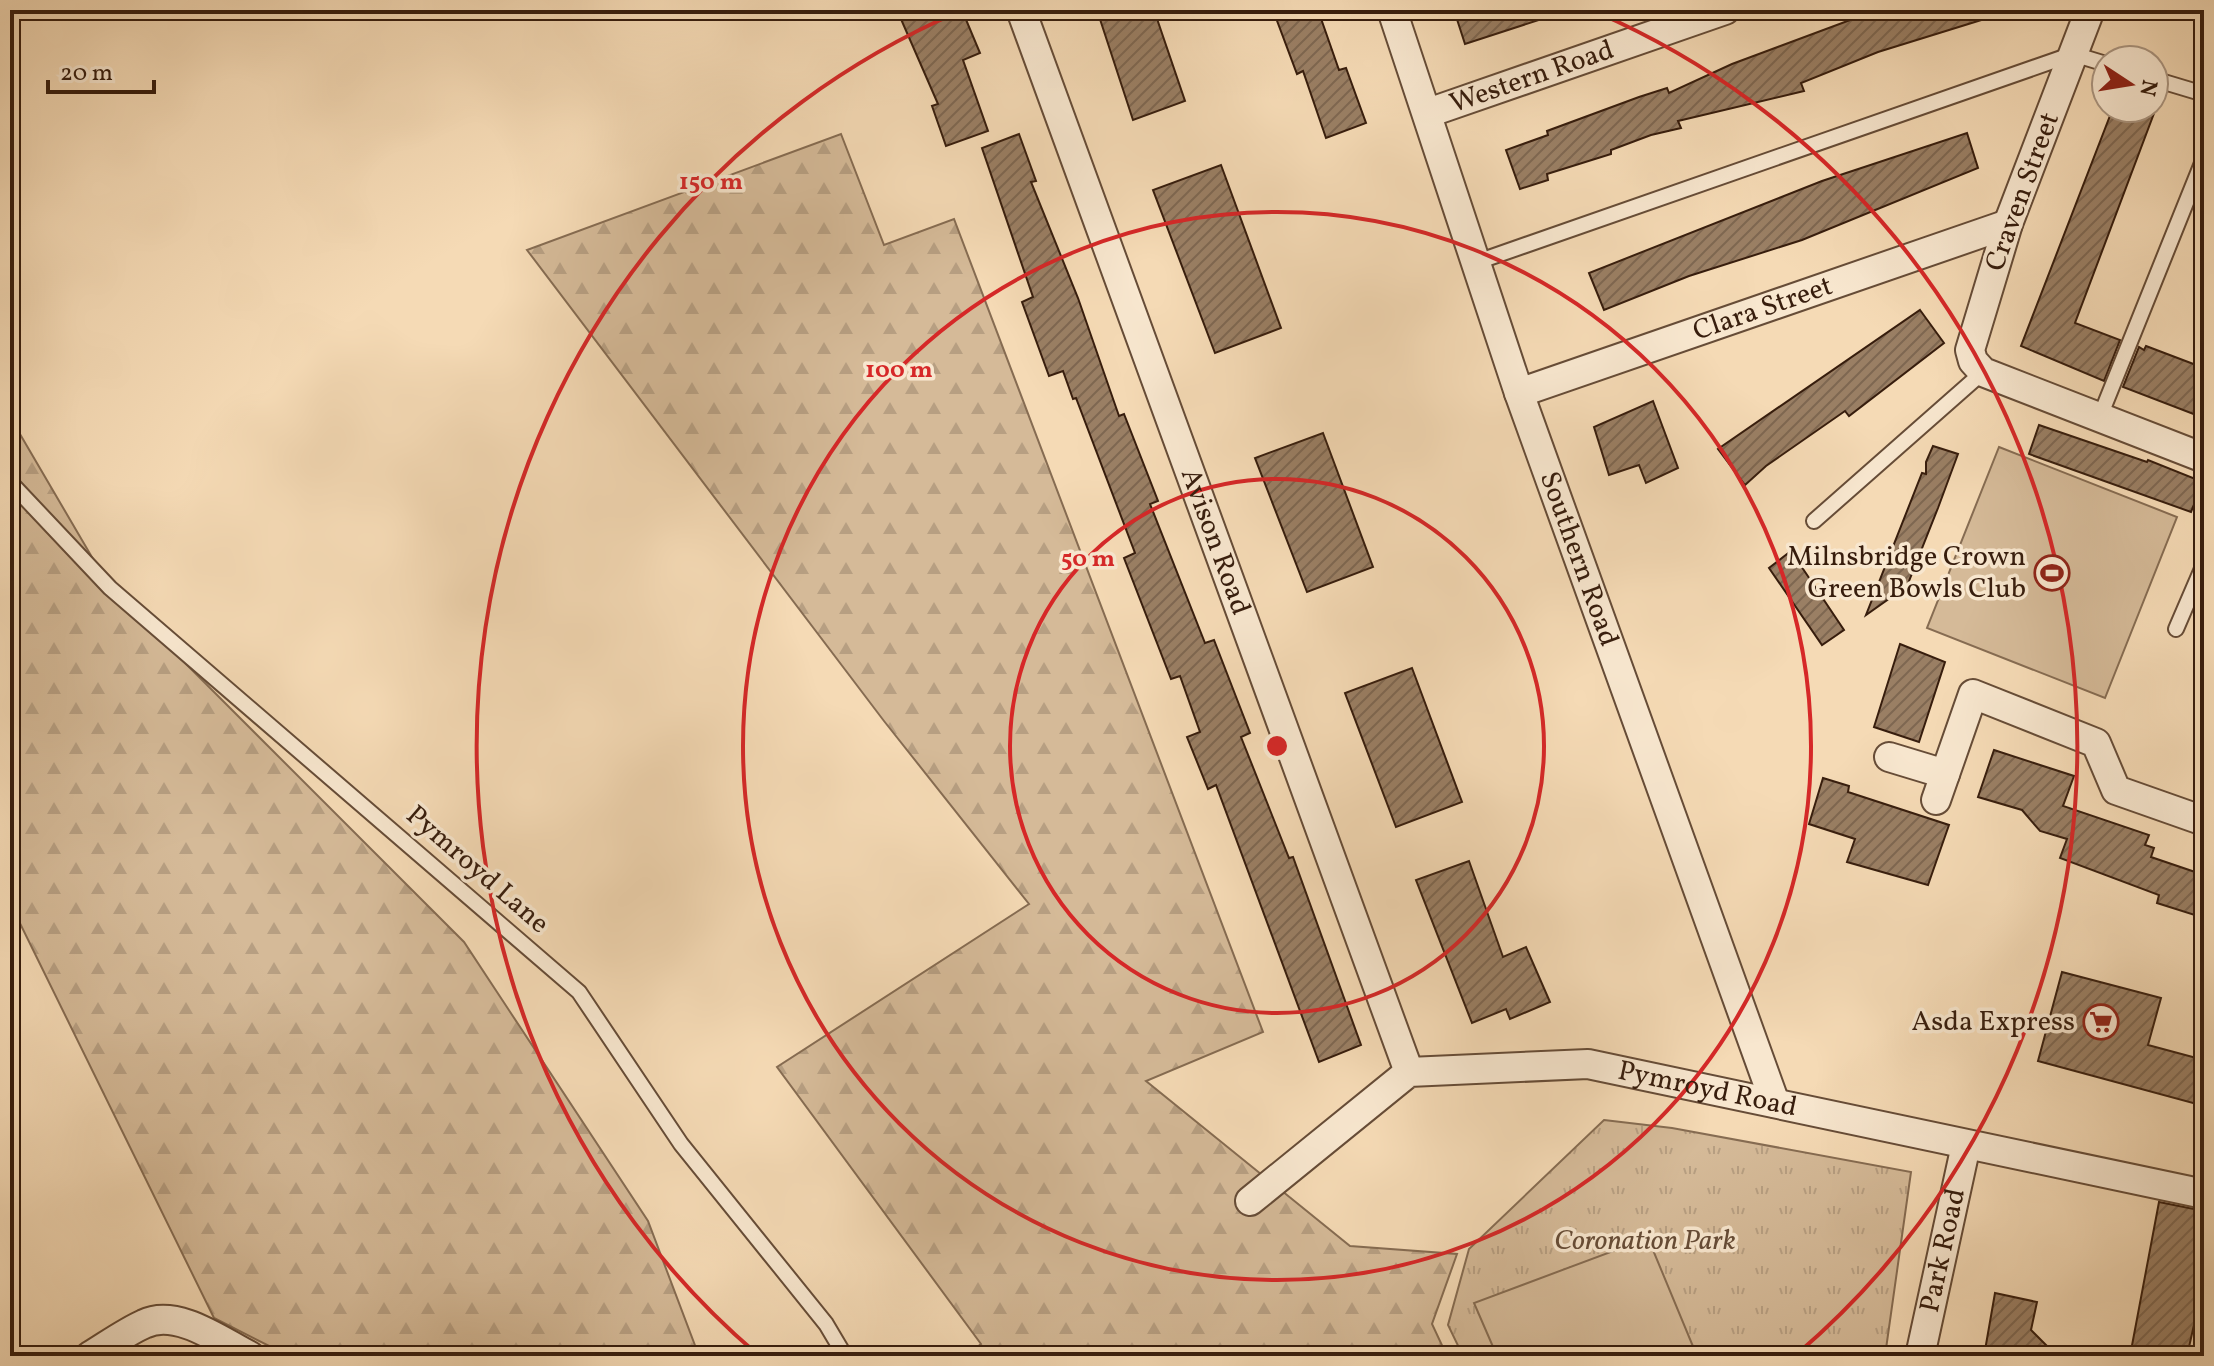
<svg xmlns="http://www.w3.org/2000/svg" width="2214" height="1366" viewBox="0 0 2214 1366" font-family="Vollkorn,serif">
  <style>
    .grass { fill: url(#grass-tufts); stroke: #866c52; stroke-width: 2 }
    .forest { fill: url(#forest-firs); stroke: #866c52; stroke-width: 2 }
    .pitch { fill: #d5ba98; stroke: #866c52; stroke-width: 2 }
    .building { fill: url(#building-hatch); stroke: #371d0d; stroke-width: 2 }
    .lines { fill: none; stroke-linecap: round; stroke-linejoin: round }
    .service-casing { stroke: #664c37; stroke-width: 18 }
    .minor-casing { stroke: #664c37; stroke-width: 32 }
    .service { stroke: #f8e7cf; stroke-width: 14 }
    .minor { stroke: #f8e7cf; stroke-width: 28 }
    .ring { fill: none; stroke: #d62828; stroke-width: 4 }
    .labels { text-anchor: middle; dominant-baseline: central; stroke-width: 7; stroke-linejoin: round; paint-order: stroke }
    .street-label { font-size: 28px; fill: #371d0d; stroke: #f8e7cf }
    .poi-label { font-size: 28px; fill: #371d0d; stroke: #f8e7cf; text-anchor: end }
    .park-label { font-size: 28px; font-style: italic; fill: #664c37; stroke: #f8e7cf }
    .centre { fill: #d62828; stroke: #f8e7cf; stroke-width: 4 }
    .ring-label { font-size: 24px; text-anchor: middle; font-weight: bold; fill: #d62828; stroke: #f8e7cf; stroke-width: 7; stroke-linejoin: round; paint-order: stroke }
  </style>
  <defs>
    <pattern id="grass-tufts" width="24" height="20" patternUnits="userSpaceOnUse" patternTransform="scale(2)"><rect width="24" height="20" fill="#d5ba98"/><path d="M3 7l-1-3M5 7V3M7 7l1-3M15 17l-1-3M17 17v-4M19 17l1-3" fill="none" stroke="#b79f82"/></pattern>
    <pattern id="forest-firs" width="22" height="20" patternUnits="userSpaceOnUse" patternTransform="scale(2)"><rect width="22" height="20" fill="#d5ba98"/><path d="M5 1l3.5 6h-7zM16 11l3.5 6h-7z" fill="#b79f82"/></pattern>
    <pattern id="building-hatch" width="6" height="6" patternUnits="userSpaceOnUse" patternTransform="scale(2)"><rect width="6" height="6" fill="#9a7f64"/><path d="M-1 1l2-2M0 6l6-6M5 7l2-2" fill="none" stroke="#7e6751"/></pattern>
  </defs>
  <rect width="100%" height="100%" fill="#f5dab5"/>
  <filter id="stains"><feTurbulence type="fractalNoise" baseFrequency=".0025" numOctaves="4"/><feColorMatrix values="0 0 0 0 .2 0 0 0 0 .09 0 0 0 0 .02 0 0 0 .5 -.17"/></filter>
  <radialGradient id="worn" r=".72"><stop offset=".6" stop-color="#630" stop-opacity="0"/><stop offset="1" stop-color="#630" stop-opacity=".3"/></radialGradient>
  <path class="grass" d="M1604,1120L1672,1128L1911,1172L1885,1356H1463L1448,1325L1469,1249Z"/>
  <g class="forest">
    <path d="M841,134L884,245L954,219L1263,1032L1146,1081L1350,1246L1457,1254L1432,1324L1447,1356H966L981,1344L777,1067L1029,904L884,721L527,250Z"/>
    <path d="M10,417L110,588L464,942L648,1221L699,1356H289L214,1318L10,903Z"/>
  </g>
  <g class="pitch">
    <path d="M1999,447L2177,517L2105,698L1927,628Z"/>
    <path d="M1648,1238L1697,1356H1497L1474,1303Z"/>
  </g>
  <g class="building">
    <path d="M897,10H933L937,19L962,10L980,53L963,60L988,131L946,146L932,106L938,104Z"/>
    <path d="M1097,10H1154L1185,101L1133,120Z"/>
    <path d="M1273,10H1318L1339,70L1346,68L1366,123L1326,138L1303,71L1297,74Z"/>
    <path d="M1454,10H1550L1551,16L1465,44Z"/>
    <path d="M1877,10H1990L1991,17L1878,52L1801,83L1804,91L1678,121L1681,128L1651,135L1611,150V154L1547,174L1548,180L1520,189L1506,150L1548,135L1547,131L1639,97L1667,88L1669,93L1732,64Z"/>
    <path d="M2113,108H2156L2075,323L2120,340L2104,381L2021,346Z"/>
    <path d="M1967,133L1978,168L1802,240L1689,276L1604,310L1589,273L1822,181Z"/>
    <path d="M1019,134L1036,181L1031,182L1078,298L1119,416L1124,414L1158,501L1150,504L1205,643L1214,640L1250,733L1241,737L1289,858L1293,857L1361,1045L1319,1062L1216,785L1208,789L1187,737L1200,732L1180,676L1171,679L1124,558L1135,553L1076,398L1073,399L1063,371L1049,376L1022,302L1033,297L982,148Z"/>
    <path d="M1221,165L1281,328L1215,353L1153,190Z"/>
    <path d="M1920,310L1944,343L1849,416L1845,411L1766,466L1745,485L1718,449Z"/>
    <path d="M2146,346L2204,368V418L2123,387L2139,347L2144,350Z"/>
    <path d="M1653,401L1678,468L1646,483L1639,465L1609,475L1594,427Z"/>
    <path d="M2039,425L2147,462L2148,460L2203,482L2191,512L2029,454Z"/>
    <path d="M1323,433L1373,567L1307,592L1255,458Z"/>
    <path d="M1933,446L1958,454L1938,508L1907,586L1866,615L1922,473L1926,474V462Z"/>
    <path d="M1791,551L1844,630L1822,645L1769,568Z"/>
    <path d="M1900,644L1945,662L1919,742L1874,727Z"/>
    <path d="M1412,668L1462,802L1396,827L1345,693Z"/>
    <path d="M1994,750L2074,776L2063,806L2149,835L2145,845L2154,848L2151,857L2204,875V918L2157,903L2159,895L2060,858L2067,839L2040,831L2022,810L1978,797Z"/>
    <path d="M1823,778L1849,786L1848,792L1949,825L1928,885L1847,862L1855,839L1809,824Z"/>
    <path d="M1469,861L1503,957L1526,947L1550,1002L1510,1019L1506,1009L1472,1023L1416,880Z"/>
    <path d="M2062,972L2161,998L2148,1045L2204,1060V1106L2038,1061Z"/>
    <path d="M2159,1202L2204,1211V1271L2200,1298L2187,1356H2130Z"/>
    <path d="M1995,1293L2037,1302L2031,1330L2057,1356H1984Z"/>
  </g>
  <g class="lines">
    <defs>
      <g id="service">
        <path d="M2154,79L2204,94"/>
        <path d="M1477,262L2073,54L2106,64"/>
        <path d="M2099,419L2204,158"/>
        <path d="M10,482L110,588L579,992L681,1144L826,1324L845,1356"/>
        <path d="M1814,521L1983,372"/>
        <path d="M2176,629L2204,564"/>
      </g>
      <g id="minor">
        <path id="s1" d="M1021,10L1409,1072"/>
        <path id="s2" d="M1392,10L1519,393L1775,1103"/>
        <path d="M2090,10L2008,224L1970,350L1973,361L1983,372L2204,458"/>
        <path id="s3" d="M1428,113L1725,10"/>
        <path id="s4" d="M1519,393L2008,224"/>
        <path d="M1889,757L1945,774"/>
        <path d="M1936,800L1973,694L2096,743L2116,790L2204,821"/>
        <path id="s5" d="M1250,1201L1409,1072L1588,1064L2204,1194"/>
        <path d="M90,1356C108,1345 126,1332 144,1324C177,1308 222,1342 250,1356"/>
        <path id="s6" d="M1920,1356L1966,1145"/>
      </g>
    </defs>
    <use href="#service" class="service-casing"/>
    <use href="#minor" class="minor-casing"/>
    <use href="#service" class="service"/>
    <use href="#minor" class="minor"/>
  </g>
  <g class="ring">
    <circle cx="1277" cy="746" r="267"/>
    <circle cx="1277" cy="746" r="534"/>
    <path d="M757 1354A800 800 0 0 1 958 12M1596 12A800 800 0 0 1 1797 1354"/>
  </g>
  <defs>
    <symbol id="stadium-ring" viewBox="-11 -11 22 22"><circle r="9.5" fill="#f8e7cf" stroke="#8f2418" stroke-width="1.5"/><path d="M0-5a6.5 5 0 1 0 0 10a6.5 5 0 1 0 0-10ZM-3.5-1.8h7v3.6h-7Z" fill="#8f2418"/></symbol>
    <symbol id="supermarket-ring" viewBox="-11 -11 22 22"><circle r="9.5" fill="#f8e7cf" stroke="#8f2418" stroke-width="1.5"/><path d="M-6-5.5h2.5l.6 2H6L4.5 2H-2.5L-4.4-4H-6ZM-1.5 3.2a1.3 1.3 0 1 0 .1 0ZM3 3.2a1.3 1.3 0 1 0 .1 0Z" fill="#8f2418"/></symbol>
  </defs>
  <g fill-rule="evenodd">
    <use href="#stadium-ring" x="2032" y="553" width="40" height="40"/>
    <use href="#supermarket-ring" x="2081" y="1002" width="40" height="40"/>
  </g>
  <g class="labels">
    <g class="street-label">
      <text stroke="none"><textPath href="#s3" startOffset="110">Western Road</textPath></text>
      <text transform="translate(2023 192) rotate(-70)">Craven Street</text>
      <text stroke="none"><textPath href="#s4" startOffset="258">Clara Street</textPath></text>
      <text stroke="none"><textPath href="#s1" startOffset="566">Avison Road</textPath></text>
      <text stroke="none"><textPath href="#s2" startOffset="580">Southern Road</textPath></text>
      <text transform="translate(477 870) rotate(41)">Pymroyd Lane</text>
      <text stroke="none"><textPath href="#s5" startOffset="506">Pymroyd Road</textPath></text>
      <text stroke="none"><textPath href="#s6" startOffset="108">Park Road</textPath></text>
    </g>
    <g class="poi-label">
      <text x="2026" y="557">Milnsbridge Crown<tspan x="2026" dy="32">Green Bowls Club</tspan></text>
      <text x="2075" y="1022">Asda Express</text>
    </g>
    <g class="park-label">
      <text x="1645" y="1241">Coronation Park</text>
    </g>
  </g>
  <circle cx="1277" cy="746" r="12" class="centre"/>
  <g class="ring-label">
    <text x="711" y="189">150 m</text>
    <text x="899" y="377">100 m</text>
    <text x="1088" y="566">50 m</text>
  </g>
  <rect width="2214" height="1366" fill="none" stroke="#f5dab5" stroke-width="40"/>
  <rect x="12" y="12" width="2190" height="1342" fill="none" stroke="#371d0d" stroke-width="4"/>
  <rect x="20" y="20" width="2174" height="1326" fill="none" stroke="#371d0d" stroke-width="2"/>
  <g transform="translate(2130 84) rotate(102)"><circle r="38" fill="#f8e7cf" stroke="#ab9681" stroke-width="2"/>
  <path d="M0-6L14 30L0 20L-14 30Z" fill="#8f2418"/>
  <text y="-12" font-size="22" font-weight="bold" text-anchor="middle" fill="#371d0d">N</text>
  </g>
  <path d="M48 80v12h106v-12" fill="none" stroke="#371d0d" stroke-width="4"/>
  <text x="60" y="80" font-size="24" fill="#371d0d" stroke="#f8e7cf" stroke-width="6" paint-order="stroke">20 m</text>
  <rect width="100%" height="100%" filter="url(#stains)"/>
  <rect width="100%" height="100%" fill="url(#worn)"/>
</svg>
